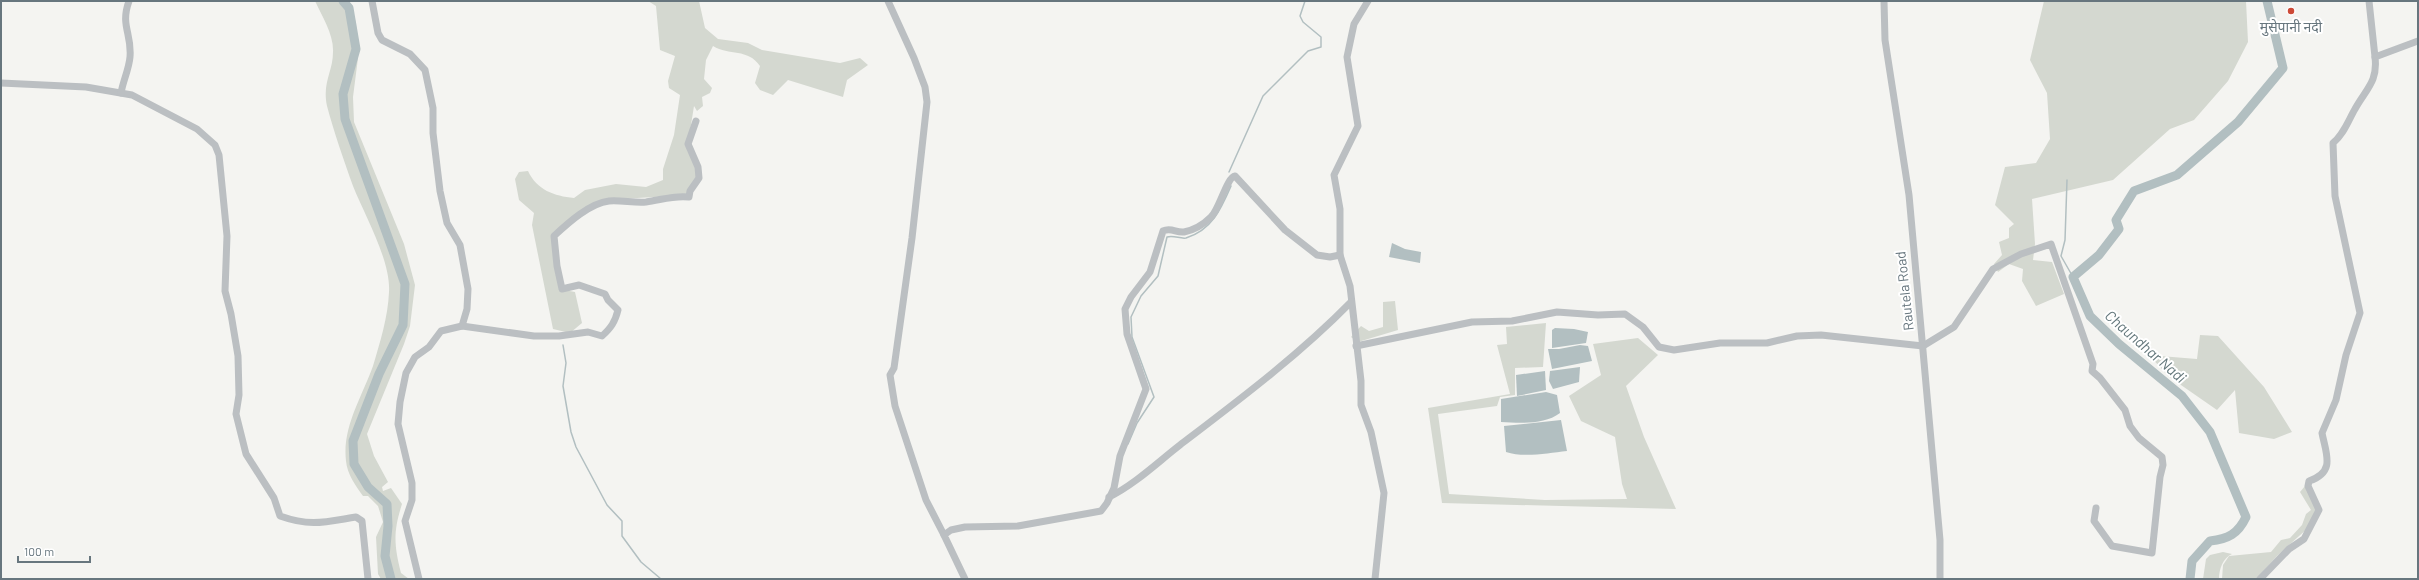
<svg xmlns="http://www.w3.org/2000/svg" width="2419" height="580" viewBox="0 0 2419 580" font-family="Barlow,'Noto Sans Devanagari',sans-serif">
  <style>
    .green { fill: #d4d8d0 }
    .water { fill: #b2bfc1 }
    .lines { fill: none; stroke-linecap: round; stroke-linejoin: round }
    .stream { stroke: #b2bfc1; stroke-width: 1.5 }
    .river { stroke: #b2bfc1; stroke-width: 9 }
    .minor { stroke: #bbbfc2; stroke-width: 7 }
    .poi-dot { fill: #cd4a37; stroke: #fff; stroke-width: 1.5 }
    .labels { text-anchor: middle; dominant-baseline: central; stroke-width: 4; stroke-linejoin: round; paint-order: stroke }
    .poi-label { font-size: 14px; fill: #67767e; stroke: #fff }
    .street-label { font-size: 14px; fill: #67767e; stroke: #fff }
    .water-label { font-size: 15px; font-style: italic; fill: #63777b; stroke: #fff }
  </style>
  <rect width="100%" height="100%" fill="#f4f4f1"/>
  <g class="green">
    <path d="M315,1H349L356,23L358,58L353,97L354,122L404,244L415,285L410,326L404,344L367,434L374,456L388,482L382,487L383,491L391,488L402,504C393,532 394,545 401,573L409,579H381L378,574L376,537L383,522L378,506L368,496H363C356,486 347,474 346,461C342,427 362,397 373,366C380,342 388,317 389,292C391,261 365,216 353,186C344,161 334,132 327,106C322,82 333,72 333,52C334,35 322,16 315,1Z"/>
    <path d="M648,1H699L705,28L718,39L748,43L762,50L840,63L860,58L868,65L847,80L843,97L788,80L773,95L760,90L755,83L760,66C748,48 729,56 713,46L706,60L704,79L712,88L710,93L702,97L703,106L697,111L694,106L687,150L695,163L698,177L687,195L604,200L552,236L559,289L575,292L582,323L570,333L553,329L532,225L534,213L519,200L515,179L519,172L528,171C537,190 554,196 574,198L585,190L616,184L646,187L663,180V169L674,135L680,95L669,88L668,81L675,56L660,50L656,6Z"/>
    <path d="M2044,1H2246L2248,42L2228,81L2194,120L2170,129L2113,180L2032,199L2035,244L2033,260L2052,262L2064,294L2036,306L2022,281L2023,269L2009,264L1998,272L1994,264L2002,255L1999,242L2009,238V228L2014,224L1995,205L2005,167L2036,163L2050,139L2047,93L2030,60Z"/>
    <path d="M1395,301L1398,330L1358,342L1351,337L1361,326L1369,331L1383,327V302Z"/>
    <path d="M1546,323L1543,367L1515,368V395L1500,397L1497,406L1438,414L1449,494L1545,500L1627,499L1622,484L1615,437L1581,421L1569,396L1601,375L1593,344L1638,338L1658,355L1626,386L1644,437L1676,509L1442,503L1428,408L1510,394L1497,345L1507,344L1506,327Z"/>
    <path d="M2200,335L2218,336L2264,387L2292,432L2274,439L2239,433L2235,390L2217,410L2168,376L2141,346L2146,342L2160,356L2197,359Z"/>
    <path d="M2305,486L2312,496L2316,511L2308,528L2277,556L2256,579H2222L2223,565L2229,556L2271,552L2281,540L2290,538L2302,525L2306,514L2311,510L2300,492Z"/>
    <path d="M2223,552L2232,554C2223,558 2219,569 2219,579H2203L2206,559L2210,555Z"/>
  </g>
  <g class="water">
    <path d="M1392,243L1405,249L1421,252L1420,263L1389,257Z"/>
    <path d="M1555,328L1574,329L1588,332L1586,343L1552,348V330Z"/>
    <path d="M1580,345L1588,346L1592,361L1552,369L1548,349H1559Z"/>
    <path d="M1580,367L1579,382L1553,389L1549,381L1550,371Z"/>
    <path d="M1545,371L1546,390L1517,396L1516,375Z"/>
    <path d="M1546,392L1557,395L1560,413C1544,425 1520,423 1501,422V399Z"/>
    <path d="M1561,420L1567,451C1548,453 1524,458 1506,452L1504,426Z"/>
  </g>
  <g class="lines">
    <g class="stream">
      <path d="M1229,172L1263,96L1308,51L1321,47V37L1303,22L1300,16L1305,1"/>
      <path d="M2067,180L2065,240L2061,256L2073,277"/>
      <path d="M563,345L566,363L563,386L571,432L576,447L607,505L622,521V536L641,562L661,579"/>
      <path d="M1128,444L1137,423L1154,397L1132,337L1131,317L1141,296L1158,276L1167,237C1174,235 1180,239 1186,238C1212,230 1221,209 1231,186"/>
    </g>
    <g class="river">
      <path d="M343,1L349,8L356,49L343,94L345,119L405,284L403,325L379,374L353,441L354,464L368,487L387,504L388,526L385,556L391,579"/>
      <path d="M2190,579L2192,561L2210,541C2228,539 2238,534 2246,517L2210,432L2182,396L2119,344L2090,316L2073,277L2099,255L2119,229L2116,220L2134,191L2177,175L2238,122L2283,68L2267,1"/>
    </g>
    <g class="minor">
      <path d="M372,1L378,33L382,40L410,54L425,70L433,108V133L440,191L447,223L460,245L468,289L467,309L462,326L441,331L429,347L415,357L406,373L400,402L398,424L412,483V500L405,521L419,579"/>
      <path d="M888,1L914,58L925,87L927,102L912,238L894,368L890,375L895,406L926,500L944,535"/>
      <path d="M1368,1L1354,24L1347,57L1358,126L1334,175L1340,209V255L1350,286L1361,381V405L1371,432L1384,493L1375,579"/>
      <path d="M1884,1L1885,40L1909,195L1940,540V579"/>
      <path d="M2369,1L2375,57"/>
      <path d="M1,83L86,87L132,95L197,129L215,145L219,155L227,236L225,291L231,314L238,356L239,395L236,414L246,454L274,498L280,516C311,527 325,522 356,517L362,521L368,579"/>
      <path d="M121,93C123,81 129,69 130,57C132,33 120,26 129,1"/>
      <path d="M462,326L534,336H559L588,332L602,336C611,328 615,322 618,310L608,300L605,294L579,285L562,289L557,266L554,236C568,223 590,203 609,201C621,200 634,203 646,202C661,200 674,195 689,197L690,191L699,178L698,167L688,144L696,121"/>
      <path d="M1356,346L1472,322L1512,321L1557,312L1598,315L1625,314L1643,327L1659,347L1674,350L1720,343H1767L1797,336L1821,335L1923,346L1954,327L1993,269L2021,254L2051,244L2093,364L2092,371L2100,378L2125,410L2130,426L2139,438L2162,457L2163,465L2160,477L2152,553L2112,546L2094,521L2096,508"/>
      <path d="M1109,497C1134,485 1158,462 1180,445C1239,400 1299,355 1351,302"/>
      <path d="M965,579L944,535L951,530L965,527L1018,526L1101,511L1107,503L1114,488L1120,456L1146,389L1127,334L1125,309L1131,297L1150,272L1163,231C1171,227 1176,233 1184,232C1194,230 1204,224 1211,217C1219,210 1227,177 1235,176L1285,230L1317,255L1330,257L1340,255"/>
      <path d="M2260,579L2289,549L2304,539L2319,510L2308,486L2309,481C2336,472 2326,454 2322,433L2336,400L2346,355L2360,313L2335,196L2333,143C2344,134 2348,121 2355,109C2366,89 2378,82 2375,57L2418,41"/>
    </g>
  </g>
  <circle class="poi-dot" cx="2291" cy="11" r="4"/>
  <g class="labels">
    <g class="poi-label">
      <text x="2291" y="26">मुसेपानी नदी</text>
    </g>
    <g class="street-label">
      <text transform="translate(1904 291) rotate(-96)">Rautela Road</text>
    </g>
    <g class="water-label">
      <text transform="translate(2146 346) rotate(41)">Chaundhar Nadi</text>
    </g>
  </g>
  <rect width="2419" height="580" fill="none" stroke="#67767e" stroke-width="4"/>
  <path d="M18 556v6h72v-6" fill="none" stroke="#67767e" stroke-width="2"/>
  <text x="24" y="556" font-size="12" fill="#67767e" stroke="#ffffff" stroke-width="3" paint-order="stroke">100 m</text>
</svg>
